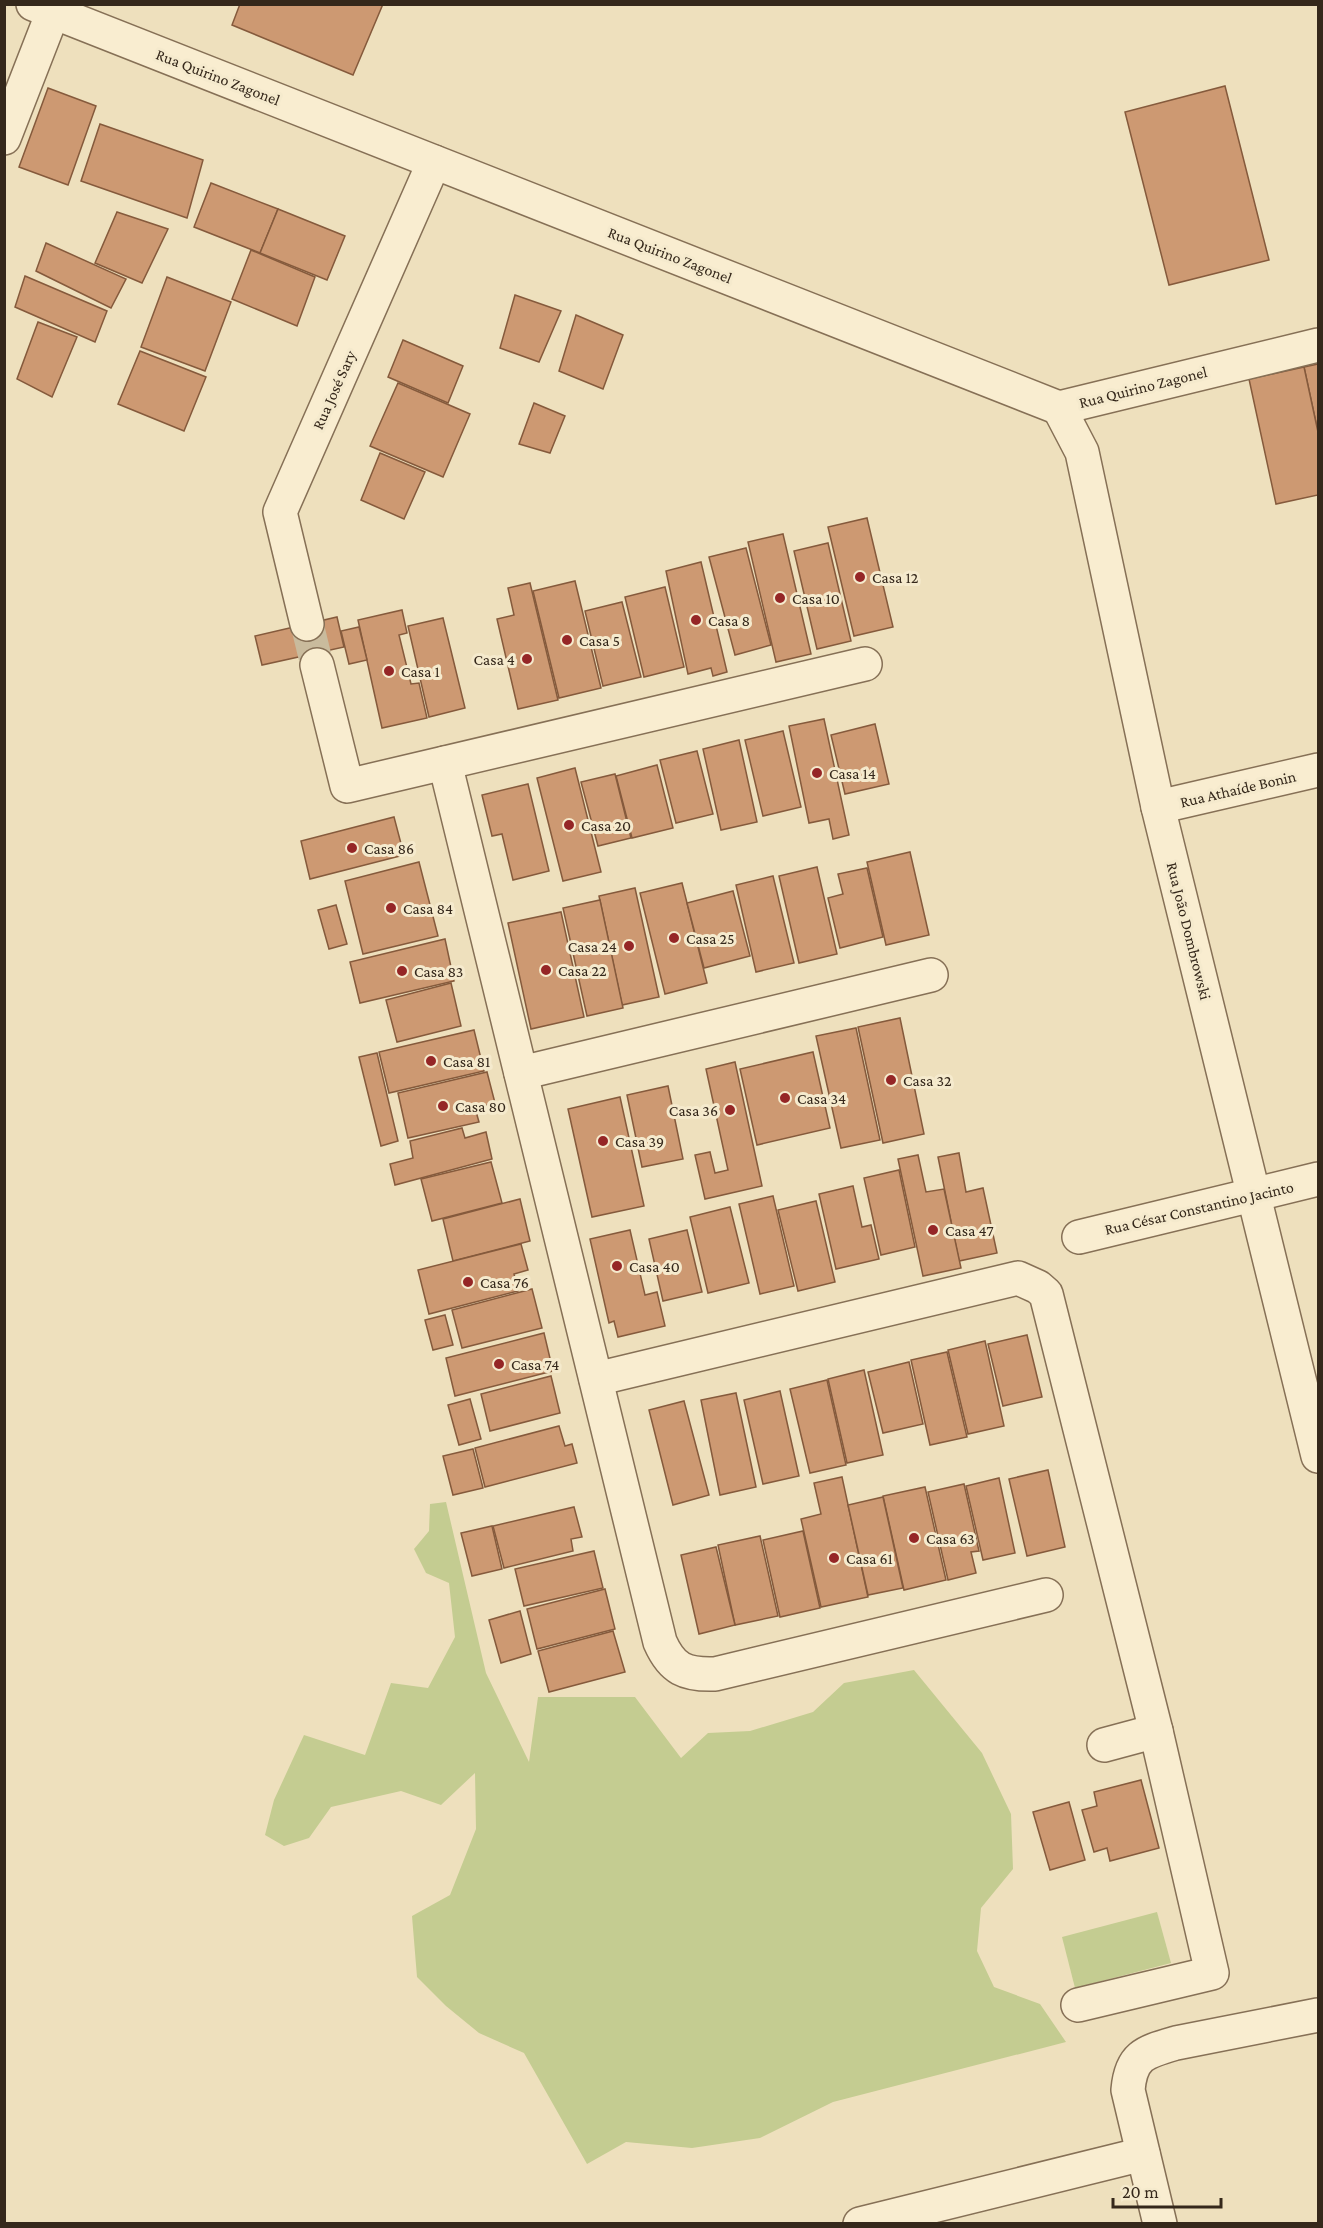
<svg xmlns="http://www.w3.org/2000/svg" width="1323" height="2228" viewBox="0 0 1323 2228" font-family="'Crimson Pro',serif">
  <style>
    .green { fill: #c4cc91 }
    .building { fill: #cd9972; stroke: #855a3c; stroke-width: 1.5 }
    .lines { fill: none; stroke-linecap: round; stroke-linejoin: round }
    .minor-tunnel { stroke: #c9bb9d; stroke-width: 33; stroke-dasharray: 33 16; stroke-linecap: butt }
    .minor-casing { stroke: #867056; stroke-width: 36 }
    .tertiary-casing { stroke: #867056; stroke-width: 36 }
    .minor { stroke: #f9edd0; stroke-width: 33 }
    .tertiary { stroke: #f9edd0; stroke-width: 33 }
    .poi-dot { fill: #952626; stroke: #f5eacd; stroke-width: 2 }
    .labels { text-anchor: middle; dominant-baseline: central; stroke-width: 6; stroke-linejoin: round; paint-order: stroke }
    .street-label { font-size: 16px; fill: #35281b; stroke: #f5eacd }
    .poi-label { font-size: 16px; fill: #35281b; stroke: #f5eacd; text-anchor: start }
  </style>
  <rect width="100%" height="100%" fill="#eee0bd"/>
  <g class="green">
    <path d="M446,1502L486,1673L529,1762L538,1697H635L681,1758L708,1733L750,1731L813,1712L844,1683L914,1670L982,1753L1011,1814L1013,1869L981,1908L977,1951L994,1987L1040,2004L1066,2042L833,2102L760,2138L692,2148L626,2142L587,2164L524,2053L479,2033L446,2006L417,1977L412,1916L450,1895L476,1829L475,1773L441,1805L401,1791L331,1807L309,1838L284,1846L265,1835L274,1800L304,1735L365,1755L391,1683L428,1688L455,1637L449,1583L426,1573L414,1549L429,1531L430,1504Z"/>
    <path d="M1157,1912L1171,1963L1075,1988L1062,1937Z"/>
  </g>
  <g class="building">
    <path d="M240,4H383L353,75L232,25Z"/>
    <path d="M1225,86L1269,260L1169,285L1125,112Z"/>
    <path d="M48,88L96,106L68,185L19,167Z"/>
    <path d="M100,124L203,160L187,218L81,181Z"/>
    <path d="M211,183L278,209L260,253L194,227Z"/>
    <path d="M278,209L345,236L327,280L260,253Z"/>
    <path d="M117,212L168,229L142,283L95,263Z"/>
    <path d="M46,243L126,279L111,308L36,271Z"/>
    <path d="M251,250L315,277L297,326L232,299Z"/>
    <path d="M25,276L107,311L95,342L15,307Z"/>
    <path d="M167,277L231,302L205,371L141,347Z"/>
    <path d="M515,295L561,311L539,362L500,348Z"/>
    <path d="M576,315L623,335L603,389L559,371Z"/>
    <path d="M38,322L77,337L52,397L17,379Z"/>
    <path d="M403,340L463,366L448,403L388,377Z"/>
    <path d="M140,351L206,377L184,431L118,404Z"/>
    <path d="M1318,364V432L1304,367Z"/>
    <path d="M1304,367L1318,432V495L1276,504L1249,379Z"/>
    <path d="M398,383L470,414L443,477L370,446Z"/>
    <path d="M534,403L565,416L550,453L519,444Z"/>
    <path d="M380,453L425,472L404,519L361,500Z"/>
    <path d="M867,518L893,627L854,636L828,527Z"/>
    <path d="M783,534L811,654L776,662L748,542Z"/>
    <path d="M828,543L851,641L817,649L794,551Z"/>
    <path d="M746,548L771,645L735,655L709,557Z"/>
    <path d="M701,562L727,672L713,676L711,668L688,674L666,571Z"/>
    <path d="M575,581L601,688L559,698L533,591Z"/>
    <path d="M530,583L558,700L518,709L497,619L514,615L508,588Z"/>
    <path d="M665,587L684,667L644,677L625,597Z"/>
    <path d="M622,602L641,677L603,686L585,611Z"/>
    <path d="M402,610L407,633L399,635L411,684L419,683L427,718L382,728L358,620Z"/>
    <path d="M337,617L344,647L262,665L255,636Z"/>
    <path d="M443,618L465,708L429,717L408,626Z"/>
    <path d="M359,627L367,660L349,664L341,631Z"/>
    <path d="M824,719L849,835L833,839L829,819L809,823L789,726Z"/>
    <path d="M875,724L889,784L845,794L831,735Z"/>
    <path d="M783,731L801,807L763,816L745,740Z"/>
    <path d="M739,740L757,822L721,830L703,749Z"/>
    <path d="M697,751L713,814L676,823L660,760Z"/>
    <path d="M657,765L673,828L632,838L616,776Z"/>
    <path d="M575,768L601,872L563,881L537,778Z"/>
    <path d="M615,774L631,838L598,846L581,782Z"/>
    <path d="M528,784L549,871L513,880L502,834L492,836L482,795Z"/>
    <path d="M394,817L404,855L310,879L301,841Z"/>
    <path d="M910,852L929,935L886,945L867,862Z"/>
    <path d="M419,862L438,936L363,954L345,881Z"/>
    <path d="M817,867L837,954L799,963L779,876Z"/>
    <path d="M867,868L883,937L840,948L828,898L843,894L838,874Z"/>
    <path d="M773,876L794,963L756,972L736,885Z"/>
    <path d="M682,883L707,983L665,994L640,893Z"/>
    <path d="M635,888L659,997L622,1005L599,896Z"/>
    <path d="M733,891L750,956L704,968L687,903Z"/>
    <path d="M600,900L623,1008L587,1016L563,908Z"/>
    <path d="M336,905L347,944L329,949L318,910Z"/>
    <path d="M561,912L584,1017L531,1029L508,923Z"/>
    <path d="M445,939L454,981L360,1003L350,962Z"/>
    <path d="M451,983L461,1026L397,1042L386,1000Z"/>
    <path d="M900,1018L924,1134L883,1143L858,1027Z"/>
    <path d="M856,1028L880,1140L841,1148L816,1036Z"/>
    <path d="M474,1030L484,1071L389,1093L379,1052Z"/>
    <path d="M813,1052L830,1128L757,1145L740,1069Z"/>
    <path d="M377,1053L398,1141L381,1146L359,1057Z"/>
    <path d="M735,1062L762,1186L705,1199L695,1155L710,1152L715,1173L728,1170L706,1069Z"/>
    <path d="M487,1072L495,1103L475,1108L479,1122L408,1138L398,1093Z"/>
    <path d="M668,1086L683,1159L642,1167L627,1095Z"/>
    <path d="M620,1097L644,1206L592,1217L568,1109Z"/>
    <path d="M462,1128L465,1138L486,1132L492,1159L395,1185L390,1164L413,1158L410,1141Z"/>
    <path d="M959,1153L966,1192L983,1188L997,1253L959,1261L938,1157Z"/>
    <path d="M918,1155L926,1192L944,1189L961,1268L923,1276L898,1159Z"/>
    <path d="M491,1162L502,1203L432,1221L421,1179Z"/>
    <path d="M899,1170L915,1247L881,1255L864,1178Z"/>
    <path d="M853,1186L862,1227L871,1225L879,1259L836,1269L819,1194Z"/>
    <path d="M773,1196L794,1286L760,1294L739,1204Z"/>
    <path d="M520,1199L530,1241L453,1261L443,1219Z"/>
    <path d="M816,1201L835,1282L798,1291L778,1210Z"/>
    <path d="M730,1207L749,1283L708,1293L690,1217Z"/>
    <path d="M630,1230L645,1295L657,1292L665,1326L618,1337L614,1321L609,1323L590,1239Z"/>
    <path d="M687,1230L702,1292L663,1301L649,1239Z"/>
    <path d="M521,1244L528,1270L514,1274L518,1291L429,1314L418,1270Z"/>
    <path d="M532,1289L542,1328L462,1348L452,1310Z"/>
    <path d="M445,1315L453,1345L433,1350L425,1320Z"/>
    <path d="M544,1333L553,1371L455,1396L446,1358Z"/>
    <path d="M1027,1335L1042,1397L1003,1406L988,1344Z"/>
    <path d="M985,1341L1004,1426L968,1434L948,1350Z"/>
    <path d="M947,1352L967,1437L930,1445L911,1360Z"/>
    <path d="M909,1362L923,1424L883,1433L868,1372Z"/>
    <path d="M864,1370L883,1455L847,1463L828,1379Z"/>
    <path d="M551,1376L560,1413L490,1431L481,1394Z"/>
    <path d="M827,1380L846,1465L810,1473L790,1389Z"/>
    <path d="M780,1391L799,1476L763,1484L744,1400Z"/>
    <path d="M736,1393L756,1487L720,1495L701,1400Z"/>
    <path d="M470,1399L481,1439L459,1445L448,1405Z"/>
    <path d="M684,1401L709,1495L673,1505L649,1410Z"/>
    <path d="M559,1426L565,1446L572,1444L577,1463L485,1487L475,1448Z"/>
    <path d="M473,1449L483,1488L453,1495L443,1456Z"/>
    <path d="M1048,1470L1065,1547L1027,1556L1009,1479Z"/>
    <path d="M842,1477L868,1597L821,1607L801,1519L821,1514L814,1483Z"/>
    <path d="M999,1478L1015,1553L983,1560L966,1486Z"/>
    <path d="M964,1484L979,1551L971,1552L976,1573L948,1580L928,1492Z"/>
    <path d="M925,1487L946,1580L904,1590L883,1496Z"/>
    <path d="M883,1497L903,1588L868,1595L848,1505Z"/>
    <path d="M574,1507L582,1537L571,1539L573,1551L504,1568L493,1526Z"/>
    <path d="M492,1526L502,1569L472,1576L461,1533Z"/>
    <path d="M803,1531L820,1608L780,1617L763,1540Z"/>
    <path d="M760,1536L778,1616L735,1625L718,1545Z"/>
    <path d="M716,1547L735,1625L699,1634L681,1555Z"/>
    <path d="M594,1551L603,1588L524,1606L515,1569Z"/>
    <path d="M605,1589L615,1629L537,1649L527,1609Z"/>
    <path d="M520,1611L531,1654L501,1663L489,1620Z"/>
    <path d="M613,1631L625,1672L549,1692L538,1651Z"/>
    <path d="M1141,1780L1159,1848L1110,1861L1107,1848L1094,1852L1082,1810L1097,1806L1094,1792Z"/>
    <path d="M1069,1802L1085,1860L1050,1870L1033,1812Z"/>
  </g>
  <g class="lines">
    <path class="minor-tunnel" d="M307,624L317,665"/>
    <defs>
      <g id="minor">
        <path d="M4,138L53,12"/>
        <path d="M307,624L280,512L434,162"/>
        <path d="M317,665L347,786L865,664"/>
        <path d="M445,763L660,1642C672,1669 685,1675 715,1674L1046,1595"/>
        <path d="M1158,807L1318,770"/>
        <path d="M521,1073L931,975"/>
        <path d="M1079,1237L1318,1179"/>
        <path d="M596,1379L1018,1278L1038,1287L1046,1294L1156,1731L1212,1973L1078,2005"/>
        <path d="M1104,1745L1156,1731"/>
        <path d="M860,2224L1143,2154"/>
        <path d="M1160,2224L1128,2090C1131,2055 1145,2052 1176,2043L1318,2015"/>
      </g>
      <g id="tertiary">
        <path d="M33,4L1059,408L1318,345"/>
        <path d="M1059,408L1082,452L1158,807L1318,1456"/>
      </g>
    </defs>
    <use href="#minor" class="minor-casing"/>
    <use href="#tertiary" class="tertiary-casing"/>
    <use href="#minor" class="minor"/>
    <use href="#tertiary" class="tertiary"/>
  </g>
  <g class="poi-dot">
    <circle cx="860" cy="577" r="6"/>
    <circle cx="780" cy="598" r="6"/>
    <circle cx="696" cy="620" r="6"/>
    <circle cx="567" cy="640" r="6"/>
    <circle cx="527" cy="659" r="6"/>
    <circle cx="389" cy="671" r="6"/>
    <circle cx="817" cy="773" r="6"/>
    <circle cx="569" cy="825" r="6"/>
    <circle cx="352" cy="848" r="6"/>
    <circle cx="391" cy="908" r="6"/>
    <circle cx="674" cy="938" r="6"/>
    <circle cx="629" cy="946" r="6"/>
    <circle cx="546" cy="970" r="6"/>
    <circle cx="402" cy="971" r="6"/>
    <circle cx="431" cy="1061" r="6"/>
    <circle cx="891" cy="1080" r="6"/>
    <circle cx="785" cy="1098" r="6"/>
    <circle cx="443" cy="1106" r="6"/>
    <circle cx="730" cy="1110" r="6"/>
    <circle cx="603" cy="1141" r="6"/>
    <circle cx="933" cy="1230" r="6"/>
    <circle cx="617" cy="1266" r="6"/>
    <circle cx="468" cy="1282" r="6"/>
    <circle cx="499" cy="1364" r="6"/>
    <circle cx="914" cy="1538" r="6"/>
    <circle cx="834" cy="1558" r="6"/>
  </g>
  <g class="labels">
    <g class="street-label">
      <text transform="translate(218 77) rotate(21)">Rua Quirino Zagonel</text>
      <text transform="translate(670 255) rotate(21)">Rua Quirino Zagonel</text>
      <text transform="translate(1143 387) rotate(-14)">Rua Quirino Zagonel</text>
      <text transform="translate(334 390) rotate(-66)">Rua José Sary</text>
      <text transform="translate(1238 789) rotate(-13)">Rua Athaíde Bonin</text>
      <text transform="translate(1189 931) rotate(76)">Rua João Dombrowski</text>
      <text transform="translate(1199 1208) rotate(-13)">Rua César Constantino Jacinto</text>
    </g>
    <g class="poi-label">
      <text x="872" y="577">Casa 12</text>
      <text x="792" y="598">Casa 10</text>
      <text x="708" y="620">Casa 8</text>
      <text x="579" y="640">Casa 5</text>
      <text x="515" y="659" text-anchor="end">Casa 4</text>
      <text x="401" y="671">Casa 1</text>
      <text x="829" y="773">Casa 14</text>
      <text x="581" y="825">Casa 20</text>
      <text x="364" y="848">Casa 86</text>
      <text x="403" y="908">Casa 84</text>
      <text x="686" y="938">Casa 25</text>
      <text x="617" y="946" text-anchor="end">Casa 24</text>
      <text x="558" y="970">Casa 22</text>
      <text x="414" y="971">Casa 83</text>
      <text x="443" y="1061">Casa 81</text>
      <text x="903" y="1080">Casa 32</text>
      <text x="797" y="1098">Casa 34</text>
      <text x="455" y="1106">Casa 80</text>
      <text x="718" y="1110" text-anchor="end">Casa 36</text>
      <text x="615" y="1141">Casa 39</text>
      <text x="945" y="1230">Casa 47</text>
      <text x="629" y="1266">Casa 40</text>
      <text x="480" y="1282">Casa 76</text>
      <text x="511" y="1364">Casa 74</text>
      <text x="926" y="1538">Casa 63</text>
      <text x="846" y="1558">Casa 61</text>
    </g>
  </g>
  <rect width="1323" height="2228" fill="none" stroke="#35281b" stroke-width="12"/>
  <path d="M1113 2198v9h108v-9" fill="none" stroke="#35281b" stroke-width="3"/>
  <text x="1122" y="2198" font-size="18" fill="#35281b" stroke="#f5eacd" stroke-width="4.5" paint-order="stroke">20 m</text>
</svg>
